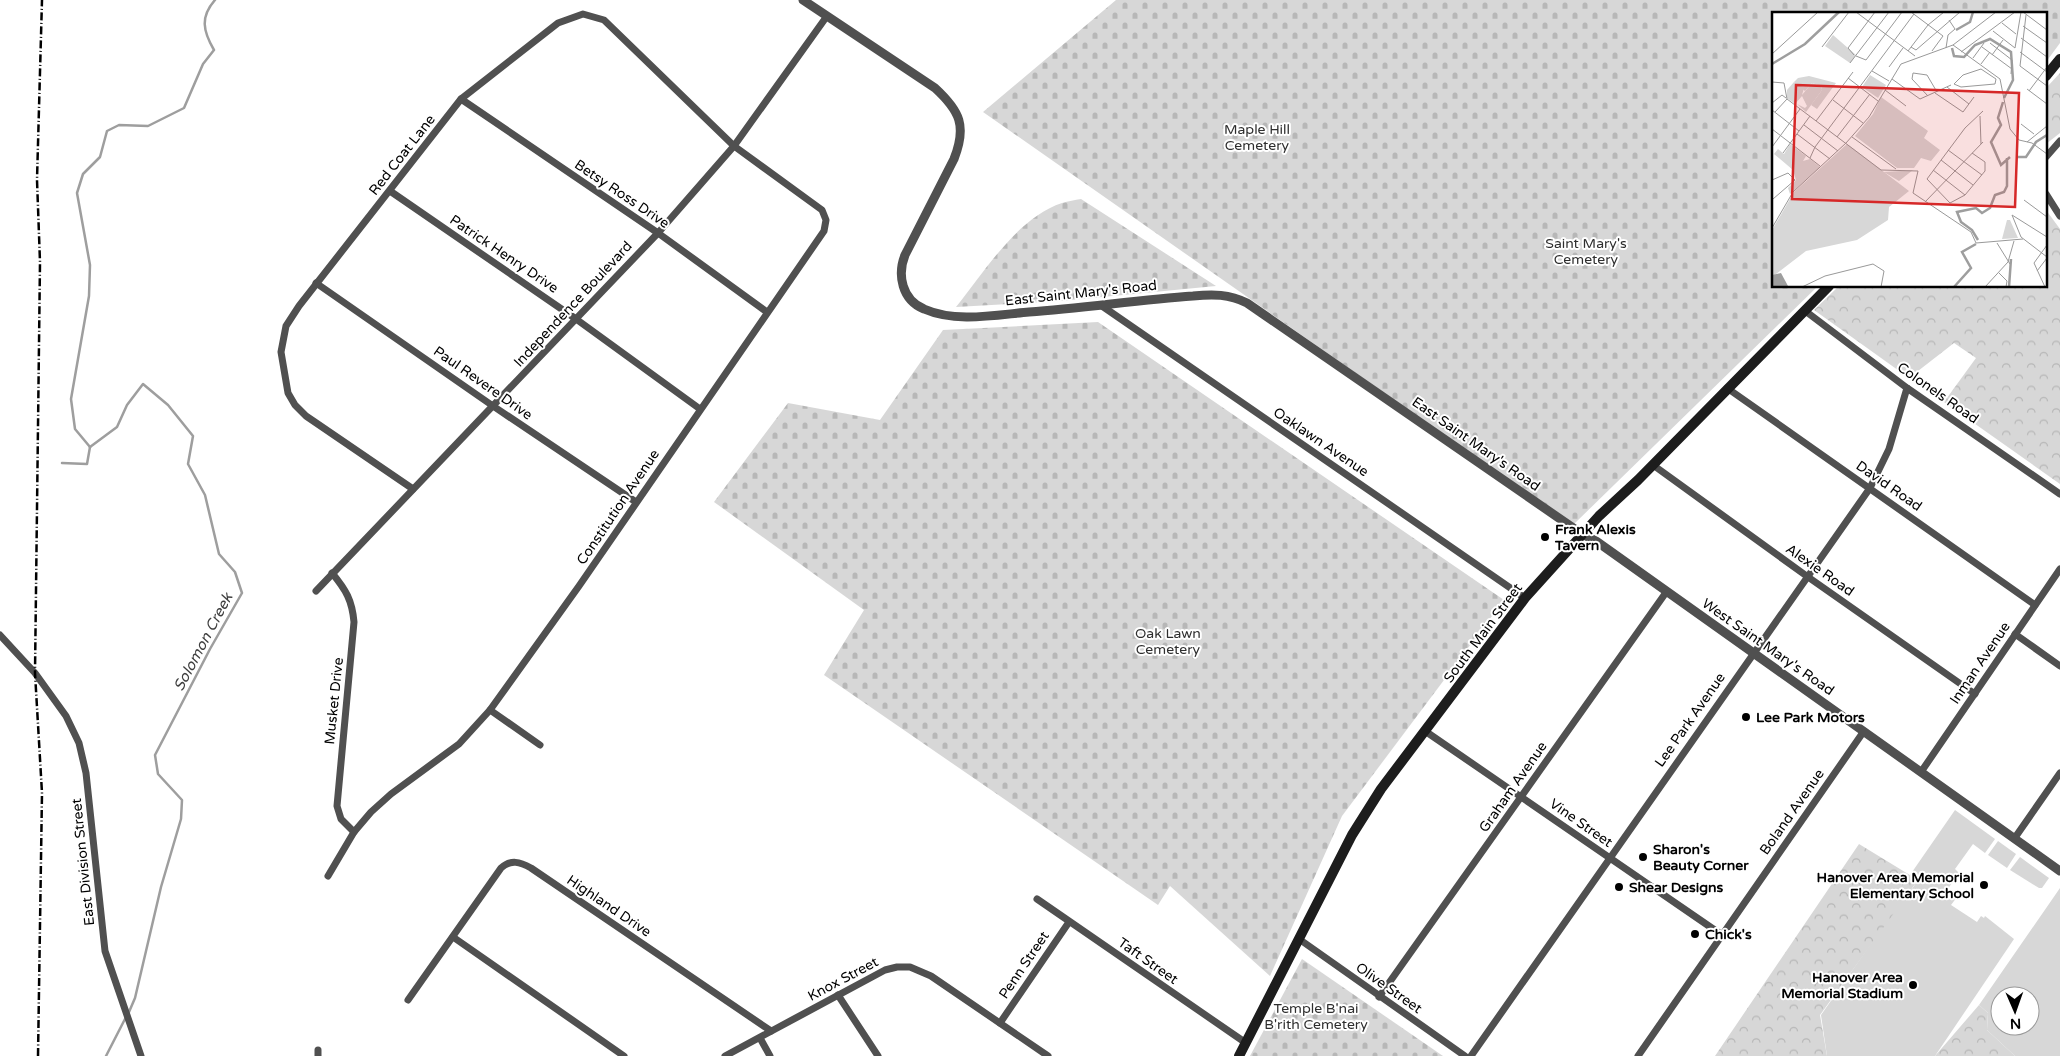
<svg xmlns="http://www.w3.org/2000/svg" width="2060" height="1056" viewBox="0 0 2060 1056" font-family="'Varela Round',sans-serif">
  <style>
    .grass { fill: #d7d7d7; fill-rule: evenodd }
    .forest { fill: url(#forest-crowns) }
    .cemetery { fill: url(#cemetery-stones) }
    .lines { fill: none; stroke-linecap: round; stroke-linejoin: round }
    .stream { stroke: #9e9e9e; stroke-width: 2.5 }
    .minor { stroke: #505050; stroke-width: 7 }
    .tertiary { stroke: #505050; stroke-width: 9 }
    .secondary { stroke: #1d1d1d; stroke-width: 10 }
    .rail { stroke: #000; stroke-width: 2.5; stroke-dasharray: 8 2.5 1 2.5; stroke-linecap: butt }
    .poi-dot { fill: #000; stroke: #fff; stroke-width: 2 }
    .labels { text-anchor: middle; dominant-baseline: central; stroke-width: 4; stroke-linejoin: round; paint-order: stroke }
    .park-label { font-size: 14px; fill: #2e2e2e; stroke: #fff }
    .street-label { font-size: 14px; fill: #000; stroke: #fff }
    .poi-label { font-size: 14px; font-weight: bold; fill: #000; stroke: #fff; text-anchor: start }
    .water-label { font-size: 15px; font-style: italic; fill: #3f3f3f; stroke: #fff }
    .inset-river { fill: none; stroke: #9e9e9e; stroke-width: 2.5 }
    .inset-road { fill: none; stroke: #999; stroke-width: 1 }
    .view { fill: #d62828; fill-opacity: 0.15; stroke: #d62828; stroke-width: 2.5 }
    .inset-edge { fill: none; stroke: #000; stroke-width: 2.5 }
  </style>
  <defs>
    <pattern id="forest-crowns" width="20" height="18" patternUnits="userSpaceOnUse" patternTransform="scale(1.25)"><rect width="20" height="18" fill="#d7d7d7"/><path d="M2 6a3 3 0 1 1 6 0M12 15a3 3 0 1 1 6 0" fill="none" stroke="#b7b7b7"/></pattern>
    <pattern id="cemetery-stones" width="16" height="16" patternUnits="userSpaceOnUse" patternTransform="scale(1.25)"><rect width="16" height="16" fill="#d7d7d7"/><path d="M2 7V4a2 2 0 0 1 4 0v3zM10 15v-3a2 2 0 0 1 4 0v3z" fill="#b7b7b7"/></pattern>
  </defs>
  <rect width="100%" height="100%" fill="#fff"/>
  <g class="grass">
    <path d="M1955,810L1995,839L1985,853L1973,844L1955,869L1959,873L1947,890L1957,897L1951,905L1977,922L1981,916L1984,918L1985,916L2014,939L1935,1056H1827L1821,1015L1910,888L1912,889L1918,880L1910,875Z"/>
    <path d="M1998,841L2016,854L2007,868L1988,855Z"/>
    <path d="M2020,857L2049,878L2042,888H2039L2010,870Z"/>
    <path d="M2060,888V1056H2015L1987,1030L1988,1013L1979,1005ZM2000,996H2030V1026H2000Z"/>
  </g>
  <g class="forest">
    <path d="M2060,73V133L2046,144V88Z"/>
    <path d="M2046,210L2060,229V484L1944,402L1976,358L1954,343L1909,378L1814,310L1839,286H2046Z"/>
    <path d="M1859,844L1918,880L1820,1015L1827,1056H1715Z"/>
    <path d="M1979,1005L1988,1013L1987,1030L2015,1056H1935Z"/>
  </g>
  <g class="cemetery">
    <path d="M1116,0H2060V43L2046,62V14H1774V286H1818L1573,525L983,112Z"/>
    <path d="M1081,199L1216,286L1061,301L956,307C985,271 1017,218 1062,203C1068,201 1075,200 1081,199Z"/>
    <path d="M1098,322L1504,600L1342,816L1270,976L1170,886L1158,905L824,675L864,610L714,502L788,403L880,420L943,330Z"/>
    <path d="M1302,959L1443,1056H1250Z"/>
  </g>
  <g class="lines">
    <g class="stream">
      <path d="M90,447L117,427L127,405L143,384L168,405L193,436L188,464L205,495L219,554L235,572L242,593L210,649L155,755L158,774L182,800L181,819L161,887L135,998L129,1012"/>
      <path d="M90,447L75,429L71,399L89,296L90,265L77,193L83,174L100,157L107,131L119,125L148,126L184,108L203,64L214,50C203,31 200,17 215,0"/>
      <path d="M62,463L87,464L90,447"/>
      <path d="M106,1056L126,1017"/>
    </g>
    <g class="minor">
      <path d="M461,99L658,233L767,312"/>
      <path d="M2046,157L2060,141"/>
      <path d="M390,191L576,319L700,409"/>
      <path d="M2046,194L2060,216"/>
      <path d="M316,283L493,406L636,502"/>
      <path d="M1102,306L1525,598"/>
      <path d="M1804,310L1907,388L2060,494"/>
      <path d="M1727,388L2035,605"/>
      <path d="M1653,465L1808,577L1975,694"/>
      <path d="M332,573C346,590 352,600 354,622L337,806L341,819L354,832"/>
      <path d="M316,591L658,233L734,146L827,16"/>
      <path d="M2015,634L2060,666"/>
      <path d="M0,635L35,673L66,716L79,743L86,773L105,951L141,1056"/>
      <path d="M490,710L540,745"/>
      <path d="M1425,731L1722,935"/>
      <path d="M1921,772L2060,569"/>
      <path d="M2014,839L2060,773"/>
      <path d="M328,876L354,832L371,812L391,794L459,744L490,710L579,586L824,231L826,220L822,210L734,146L604,20L583,14L558,23L461,99L299,306L286,326L281,352L288,393L295,405L306,416L413,489"/>
      <path d="M1037,899L1246,1043"/>
      <path d="M453,937L624,1056"/>
      <path d="M1299,939L1465,1056"/>
      <path d="M838,995L878,1056"/>
      <path d="M1379,997L1667,591"/>
      <path d="M408,1000L501,868C511,859 520,862 531,868L771,1031"/>
      <path d="M1000,1023L1069,922"/>
      <path d="M760,1038L770,1056"/>
      <path d="M318,1056V1050"/>
      <path d="M725,1056L885,970L897,967H910L931,976L1048,1056"/>
      <path d="M1471,1056L1870,488L1889,449L1907,388"/>
      <path d="M1638,1056L1864,731"/>
    </g>
    <path class="tertiary" d="M803,0L935,88C960,111 967,126 954,159L905,255C897,275 902,300 924,309C956,323 995,315 1029,312C1084,308 1138,300 1193,296C1213,294 1229,294 1247,303L1582,534L1596,541L2060,871"/>
    <g class="secondary">
      <path d="M2046,76L2060,59"/>
      <path d="M1239,1056L1352,835L1381,789L1525,598L1599,516L1638,480L1829,286"/>
    </g>
    <path class="rail" d="M38,1056L42,793L35,673L40,262L37,180L42,0"/>
  </g>
  <g class="poi-dot">
    <circle cx="1545" cy="537" r="5"/>
    <circle cx="1746" cy="717" r="5"/>
    <circle cx="1643" cy="857" r="5"/>
    <circle cx="1984" cy="885" r="5"/>
    <circle cx="1619" cy="887" r="5"/>
    <circle cx="1695" cy="934" r="5"/>
    <circle cx="1913" cy="985" r="5"/>
  </g>
  <g class="labels">
    <g class="park-label">
      <text x="1257" y="129">Maple Hill<tspan x="1257" dy="16">Cemetery</tspan></text>
      <text x="1586" y="243">Saint Mary's<tspan x="1586" dy="16">Cemetery</tspan></text>
      <text x="1168" y="633">Oak Lawn<tspan x="1168" dy="16">Cemetery</tspan></text>
      <text x="1316" y="1008">Temple B'nai<tspan x="1316" dy="16">B'rith Cemetery</tspan></text>
    </g>
    <g class="street-label">
      <text transform="translate(402 155) rotate(-52)">Red Coat Lane</text>
      <text transform="translate(622 194) rotate(34)">Betsy Ross Drive</text>
      <text transform="translate(504 254) rotate(34)">Patrick Henry Drive</text>
      <text transform="translate(1081 293) rotate(-6)">East Saint Mary's Road</text>
      <text transform="translate(573 304) rotate(-47)">Independence Boulevard</text>
      <text transform="translate(483 383) rotate(35)">Paul Revere Drive</text>
      <text transform="translate(1938 393) rotate(35)">Colonels Road</text>
      <text transform="translate(1321 442) rotate(34)">Oaklawn Avenue</text>
      <text transform="translate(1476 444) rotate(35)">East Saint Mary's Road</text>
      <text transform="translate(1889 486) rotate(35)">David Road</text>
      <text transform="translate(618 507) rotate(-56)">Constitution Avenue</text>
      <text transform="translate(1820 570) rotate(35)">Alexie Road</text>
      <text transform="translate(1483 633) rotate(-53)">South Main Street</text>
      <text transform="translate(1768 647) rotate(35)">West Saint Mary's Road</text>
      <text transform="translate(1980 663) rotate(-56)">Inman Avenue</text>
      <text transform="translate(334 701) rotate(-84)">Musket Drive</text>
      <text transform="translate(1690 720) rotate(-55)">Lee Park Avenue</text>
      <text transform="translate(1513 787) rotate(-55)">Graham Avenue</text>
      <text transform="translate(1792 812) rotate(-55)">Boland Avenue</text>
      <text transform="translate(1581 823) rotate(35)">Vine Street</text>
      <text transform="translate(83 862) rotate(-96)">East Division Street</text>
      <text transform="translate(609 906) rotate(34)">Highland Drive</text>
      <text transform="translate(1148 961) rotate(35)">Taft Street</text>
      <text transform="translate(1024 965) rotate(-56)">Penn Street</text>
      <text transform="translate(843 979) rotate(-28)">Knox Street</text>
      <text transform="translate(1389 988) rotate(35)">Olive Street</text>
    </g>
    <g class="poi-label">
      <text x="1555" y="529">Frank Alexis<tspan x="1555" dy="16">Tavern</tspan></text>
      <text x="1756" y="717">Lee Park Motors</text>
      <text x="1653" y="849">Sharon's<tspan x="1653" dy="16">Beauty Corner</tspan></text>
      <text x="1974" y="877" text-anchor="end">Hanover Area Memorial<tspan x="1974" dy="16">Elementary School</tspan></text>
      <text x="1629" y="887">Shear Designs</text>
      <text x="1705" y="934">Chick's</text>
      <text x="1903" y="977" text-anchor="end">Hanover Area<tspan x="1903" dy="16">Memorial Stadium</tspan></text>
    </g>
    <g class="water-label">
      <text transform="translate(203 642) rotate(-62)">Solomon Creek</text>
    </g>
  </g>
  <g transform="translate(1772 12)">
    <rect width="275" height="275" fill="#fff"/>
    <path d="M22,70L32,76L30,83L40,71L49,74L50,78L34,100L25,92L33,96L35,94L30,84L23,92L15,86V78Z" fill="#d7d7d7"/>
    <path d="M37,64L64,71L45,97L39,93L50,78L49,74L40,71L33,79L22,70L26,66ZM18,132L34,144L31,149L38,147L48,155L18,182L16,176L24,168L21,158L2,142L6,137L12,142Z" fill="#d7d7d7"/>
    <path d="M98,63L114,73L106,86L90,75ZM109,85L156,119L152,126L168,138L159,149L149,146L142,156H125L83,124L101,102ZM75,132L137,179L117,195L116,208L85,228L34,239L0,265V218L22,180ZM141,158L127,169L112,160L129,159Z" fill="#d7d7d7"/>
    <path d="M61,23L84,43L78,51L53,34ZM235,208H238L246,226L230,227Z" fill="#d7d7d7"/>
    <path d="M9,261L16,274L0,275V263Z" fill="#9e9e9e"/>
    <path class="inset-river" d="M184,18L198,10L201,0M180,36L182,44L192,45L203,33L218,27L239,40L241,68L232,86M0,52L33,32L67,0M231,90L226,106L229,113L219,130L229,153L238,145M245,145H254L264,130L275,123M206,228L200,218L189,210L185,200L204,196L210,201L218,196L223,183L232,180L235,174V146M182,275L199,256L190,240L204,232M237,275L239,247"/>
    <path class="inset-road" d="M84,0L143,44M139,0L171,24L160,39M251,0L275,18M254,3L248,54L275,74M230,11L244,22M251,14L275,31M221,19L243,36M249,26L275,45M218,31L240,48L239,62M181,33L228,67L238,117L247,128L260,131L275,142M50,35L77,0M139,35L144,38L188,0M210,35L240,57M174,36L176,23L183,17L177,8M243,36L249,0M136,39L156,13L172,0M189,40L243,0M248,40L275,60M0,42L46,0M82,43L76,36L103,0M220,43L231,28M84,44L94,48L130,0M201,46L212,31M78,51L117,0M209,52L218,40M117,55L131,36M209,57L224,67L223,72L189,75L182,72L191,63ZM100,59L117,69M76,66L106,89M120,67L148,87L179,73M0,70L12,71L15,87L109,158L146,159L141,181L199,220L204,231L251,227M175,75L197,92M255,77L275,92M113,78L134,94M257,79L275,55M163,81L191,100L202,85M156,84L140,67L141,61L155,63L165,80M61,88L91,111M0,91L10,83L14,86M0,98L27,119M3,100L15,87M208,104L209,132M44,109L81,60M249,112L262,122M32,113L66,139M0,117L48,154M25,122L58,147M65,125L98,82M80,125L124,157M255,130L275,114M0,135L28,97M176,138L210,163M11,141L38,104M200,141L213,150V159L193,183L178,191L155,167L193,116L211,99M38,146L43,135L142,2M169,148L201,173M161,158L193,183M0,168L16,161L23,168L1,187M252,188L275,205M153,190L211,130M240,203L249,225L275,245M240,203L275,225M0,216L21,180L74,131L97,105L129,52L181,33L224,0M225,231L238,252M265,259L275,246M227,261L235,269L234,275M30,275L53,264L101,252L112,259L109,275M213,275L236,250L242,229M273,275L262,251L275,233"/>
    <path class="view" d="M24,73L247,81L243,195L20,187Z"/>
    <rect width="275" height="275" class="inset-edge"/>
  </g>
  <g transform="translate(2015 1011) rotate(178)"><circle r="24" fill="#ffffff" stroke="#999999"/>
  <path d="M0-4L9 19L0 12L-9 19Z" fill="#000000"/>
  <text y="-8" font-size="14" font-weight="bold" text-anchor="middle" fill="#000000">N</text>
  </g>
</svg>
